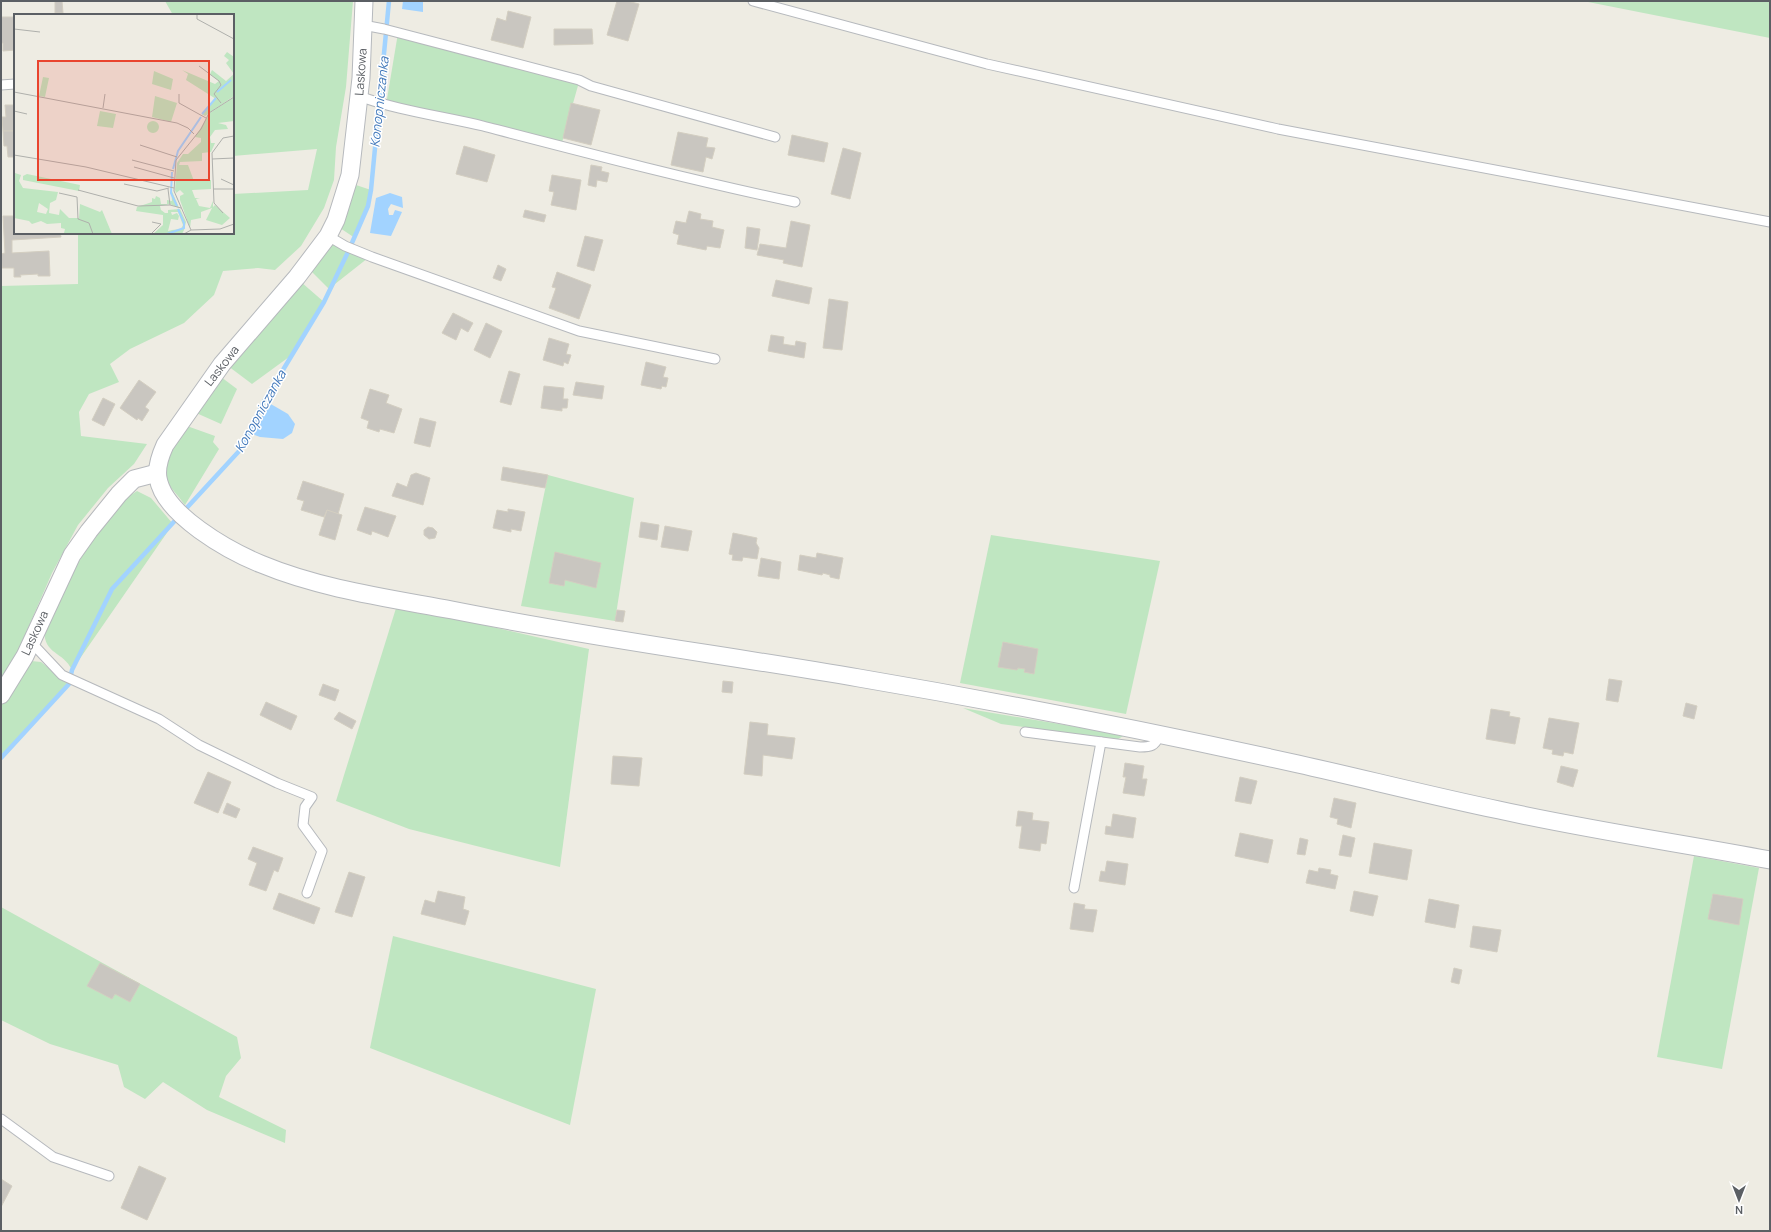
<svg xmlns="http://www.w3.org/2000/svg" width="1771" height="1232" viewBox="0 0 1771 1232" font-family="Manrope,sans-serif">
  <style>
    .green { fill: #bfe6c1 }
    .water { fill: #a2d3ff }
    .lines { fill: none; stroke-linecap: round; stroke-linejoin: round }
    .stream { stroke: #a2d3ff; stroke-width: 4.5 }
    .building { fill: #c9c6c0; stroke: #d3cec1 }
    .lane-casing { stroke: #b6b9bd; stroke-width: 11 }
    .street-casing { stroke: #b6b9bd; stroke-width: 19 }
    .lane { stroke: #fff; stroke-width: 9 }
    .street { stroke: #fff; stroke-width: 17 }
    .labels { text-anchor: middle; stroke-width: 3; stroke-linejoin: round; paint-order: stroke }
    .street-label { font-size: 12px; fill: #5b5f64; stroke: #fff }
    .water-label { font-size: 13px; font-style: italic; fill: #4178ba; stroke: #fff }
    .inset-river { fill: none; stroke: #a2d3ff; stroke-width: 2 }
    .inset-road { fill: none; stroke: #afb0ac; stroke-width: 1 }
    .view { fill: #e9442e; fill-opacity: 0.15; stroke: #e9442e; stroke-width: 2 }
    .inset-edge { fill: none; stroke: #5b5f64; stroke-width: 2 }
  </style>
  <rect width="100%" height="100%" fill="#eeece3"/>
  <g class="green">
    <polygon points="165,1 353,1 346,87 336,147 334,180 324,208 301,246 275,270 258,268 223,271 214,295 184,323 130,349 110,364 119,382 89,394 79,412 81,436 147,444 134,464 108,488 78,525 52,573 12,665 1,682 1,286 78,284 78,233 233,233 233,194 308,190 317,149 233,156 233,15 173,15"/>
    <polygon points="1583,1 1770,1 1770,38"/>
    <polygon points="398,33 579,82 561,146 386,105"/>
    <polygon points="356,185 371,190 368,206 355,238 340,228"/>
    <polygon points="334,238 368,258 335,284 331,291 312,272"/>
    <polygon points="301,282 324,302 289,357 252,384 228,366"/>
    <polygon points="221,377 237,389 221,424 194,412"/>
    <path d="M187 426 215 436 213 442 219 449 185 505C181 499 168 485 166 480 161 460 177 441 187 426Z"/>
    <polygon points="548,475 634,498 615,621 521,606"/>
    <path d="M137 491 151 498 173 524 72 670C62 649 40 656 45 622L94 535 122 501Z"/>
    <polygon points="991,535 1160,561 1126,714 960,683"/>
    <polygon points="397,605 589,649 560,867 409,829 336,801"/>
    <polygon points="31,661 41,662 69,684 1,758 1,704 12,693"/>
    <polygon points="963,708 1125,735 1118,739 1001,724"/>
    <polygon points="1694,856 1759,868 1722,1069 1657,1057"/>
    <polygon points="1,907 237,1037 241,1058 226,1076 219,1097 286,1130 285,1143 207,1110 163,1082 145,1099 124,1087 118,1065 50,1044 1,1020"/>
    <polygon points="393,936 596,989 570,1125 370,1048"/>
  </g>
  <g class="water">
    <polygon points="403,1 423,1 423,12 402,9"/>
    <polygon points="390,193 402,197 403,208 391,204 388,209 389,215 393,215 395,210 402,212 391,236 370,233 376,198"/>
    <polygon points="269,403 288,414 295,424 292,433 283,439 260,437 252,434"/>
  </g>
  <g class="lines">
    <polyline class="stream" points="1,758 69,684 72,670 112,589 241,449 263,403 324,302 348,252 368,206 371,190 389,1"/>
  </g>
  <g class="building">
    <polygon points="55,1 62,1 63,13 55,13"/>
    <polygon points="617,1 627,1 639,4 628,41 607,35"/>
    <polygon points="508,11 531,17 523,48 491,40 497,18 506,21"/>
    <polygon points="1,17 15,17 15,50 3,51 3,43 1,43"/>
    <polygon points="554,29 592,29 593,44 554,45"/>
    <polygon points="15,103 15,131 3,131 2,117 6,117 5,105 15,105"/>
    <polygon points="571,103 600,110 591,145 563,138"/>
    <polygon points="3,131 15,131 15,157 8,157 7,146 4,146"/>
    <polygon points="678,132 708,138 706,147 715,148 712,159 706,157 703,172 671,165"/>
    <polygon points="792,135 828,143 824,162 788,155"/>
    <polygon points="464,146 495,155 487,182 456,174"/>
    <polygon points="843,148 861,153 850,199 831,194"/>
    <polygon points="591,165 602,167 601,171 609,173 607,182 597,180 596,187 588,185"/>
    <polygon points="552,175 581,180 576,210 551,205 554,192 549,191"/>
    <polygon points="525,210 546,215 544,222 523,217"/>
    <polygon points="689,211 701,214 700,219 713,221 712,227 724,230 720,248 707,246 706,250 677,244 679,235 673,233 676,221 686,223"/>
    <polygon points="3,216 15,216 15,233 60,233 61,237 12,240 12,253 49,251 50,276 38,276 38,274 20,275 21,277 14,277 14,268 2,268 1,254 5,253"/>
    <polygon points="791,221 810,225 802,267 783,263 784,260 757,255 760,244 786,248"/>
    <polygon points="747,227 760,229 757,250 745,248"/>
    <polygon points="585,236 603,240 594,271 577,266"/>
    <polygon points="498,265 506,269 501,281 493,278"/>
    <polygon points="557,272 591,285 579,319 549,308 556,288 552,287"/>
    <polygon points="776,280 812,288 809,304 772,296"/>
    <polygon points="829,299 848,302 842,350 823,348"/>
    <polygon points="453,313 473,323 468,332 461,328 456,340 442,333"/>
    <polygon points="486,323 502,331 490,358 474,350"/>
    <polygon points="771,335 784,337 783,344 795,346 796,341 806,343 804,358 768,351"/>
    <polygon points="549,338 569,344 566,354 571,355 568,364 564,362 563,366 543,360"/>
    <polygon points="646,362 666,367 663,377 668,378 666,387 662,386 661,389 641,385"/>
    <polygon points="509,371 520,374 511,405 500,402"/>
    <polygon points="139,380 156,392 145,407 149,410 142,421 138,418 137,420 120,408"/>
    <polygon points="576,382 604,386 602,399 573,395"/>
    <polygon points="544,386 564,388 563,399 568,399 567,408 562,408 562,411 541,408"/>
    <polygon points="370,389 389,395 386,403 402,409 394,433 380,429 379,432 367,428 369,421 361,418"/>
    <polygon points="103,398 115,404 104,426 92,420"/>
    <polygon points="420,418 436,422 430,447 414,443"/>
    <polygon points="503,467 548,475 545,488 501,480"/>
    <polygon points="416,473 430,478 423,505 392,496 397,483 407,487 411,475"/>
    <polygon points="303,481 344,494 338,514 327,510 324,517 301,510 304,501 297,499"/>
    <polygon points="365,507 396,516 388,537 372,531 371,535 357,530"/>
    <polygon points="508,509 525,512 521,531 511,529 511,532 493,528 497,510 508,512"/>
    <polygon points="327,510 342,515 335,540 319,535"/>
    <polygon points="641,522 659,525 657,540 639,537"/>
    <polygon points="665,526 692,531 688,551 661,547"/>
    <polygon points="428,527 433,528 437,532 435,538 429,539 424,535 424,530"/>
    <polygon points="733,533 757,538 756,543 759,548 757,559 743,557 742,561 732,560 733,555 729,554"/>
    <polygon points="555,552 601,563 596,588 565,580 564,586 549,583"/>
    <polygon points="817,553 843,558 839,579 830,577 830,575 823,573 822,575 798,570 800,555 816,558"/>
    <polygon points="761,558 781,562 779,579 758,576"/>
    <polygon points="617,610 625,611 623,622 615,621"/>
    <polygon points="1003,642 1038,649 1034,674 1024,672 1025,669 1018,668 1017,670 998,667"/>
    <polygon points="1609,679 1622,681 1618,702 1606,700"/>
    <polygon points="723,681 733,682 732,693 722,692"/>
    <polygon points="323,684 339,690 335,701 319,695"/>
    <polygon points="266,702 297,716 291,730 260,715"/>
    <polygon points="1686,703 1697,706 1694,719 1683,716"/>
    <polygon points="1491,709 1510,712 1509,716 1520,718 1515,744 1486,739"/>
    <polygon points="339,712 356,721 352,729 334,719"/>
    <polygon points="1549,718 1579,723 1573,754 1564,752 1563,756 1552,754 1553,750 1543,748"/>
    <polygon points="750,722 768,724 767,735 795,738 792,759 763,755 762,776 744,774"/>
    <polygon points="613,756 642,758 639,786 611,784"/>
    <polygon points="1125,763 1144,766 1142,779 1147,779 1144,796 1123,793 1126,777 1123,777"/>
    <polygon points="1561,766 1578,770 1573,787 1557,782"/>
    <polygon points="208,772 231,782 218,813 194,803"/>
    <polygon points="1240,777 1257,781 1251,804 1235,801"/>
    <polygon points="1334,798 1356,803 1351,828 1337,824 1338,819 1330,817"/>
    <polygon points="227,803 240,809 236,818 223,813"/>
    <polygon points="1018,811 1033,813 1032,820 1049,822 1046,844 1041,843 1040,851 1019,848 1022,826 1016,826"/>
    <polygon points="1113,814 1136,818 1133,838 1105,834 1106,826 1111,827"/>
    <polygon points="1240,833 1273,840 1268,863 1235,856"/>
    <polygon points="1343,835 1355,838 1351,857 1339,855"/>
    <polygon points="1300,838 1308,840 1305,855 1297,854"/>
    <polygon points="1374,843 1412,850 1407,880 1369,873"/>
    <polygon points="253,847 283,858 278,872 274,870 266,891 249,885 257,863 248,859"/>
    <polygon points="1107,861 1128,864 1125,885 1099,881 1101,871 1105,872"/>
    <polygon points="1319,868 1331,870 1330,874 1338,876 1335,889 1306,883 1309,870 1318,872"/>
    <polygon points="349,872 365,877 352,917 335,912"/>
    <polygon points="438,891 465,897 463,909 469,911 465,925 421,914 425,900 435,903"/>
    <polygon points="1354,891 1378,896 1373,916 1350,911"/>
    <polygon points="279,893 320,908 314,924 273,909"/>
    <polygon points="1713,894 1743,899 1739,925 1708,919"/>
    <polygon points="1429,899 1459,905 1455,928 1425,922"/>
    <polygon points="1074,903 1085,905 1084,909 1097,910 1093,932 1070,929"/>
    <polygon points="1473,926 1501,930 1497,952 1470,947"/>
    <polygon points="100,963 140,984 130,1002 115,994 112,999 87,986"/>
    <polygon points="1454,968 1462,970 1459,984 1451,982"/>
    <polygon points="139,1166 166,1178 147,1220 121,1208"/>
    <polygon points="1,1179 12,1186 1,1207"/>
  </g>
  <g class="lines">
    <defs>
      <g id="lane">
        <polyline points="753,1 987,64 1278,129 1770,222"/>
        <polyline points="363,25 384,29 579,80 591,86 775,137"/>
        <polyline points="1,85 15,84"/>
        <path d="M359 96C399 111 442 116 483 126 587 153 690 180 795 202"/>
        <polyline points="328,236 345,246 372,257 579,331 715,359"/>
        <polyline points="30,641 62,675 159,719 199,745 277,783 312,797 305,807 303,825 322,851 307,893"/>
        <path d="M1025 732 1140 747C1151 747 1155 746 1159 736"/>
        <polyline points="1074,888 1101,742"/>
        <polyline points="1,1119 53,1157 109,1176"/>
      </g>
      <g id="street">
        <path d="M364 1 361 78 350 175 336 220 328 236 297 277 222 364 165 445C160 456 156 467 158 478 164 515 229 551 261 564 321 589 388 598 452 610 587 637 724 655 859 678 1006 703 1153 732 1298 764 1365 779 1432 796 1499 810 1589 830 1680 843 1770 860"/>
        <polyline points="1,695 25,656 72,555 89,531 119,494 134,479 157,473"/>
      </g>
    </defs>
    <use href="#lane" class="lane-casing"/>
    <use href="#street" class="street-casing"/>
    <use href="#lane" class="lane"/>
    <use href="#street" class="street"/>
  </g>
  <g class="labels">
    <g class="street-label">
      <text transform="translate(361 72) rotate(-86)" y="4">Laskowa</text>
      <text transform="translate(222 366) rotate(-52)" y="4">Laskowa</text>
      <text transform="translate(35 633) rotate(-65)" y="4">Laskowa</text>
    </g>
    <g class="water-label">
      <text transform="translate(379 102) rotate(-84)" y="5">Konopniczanka</text>
      <text transform="translate(260 411) rotate(-61)" y="5">Konopniczanka</text>
    </g>
  </g>
  <g transform="translate(14 14)">
    <rect width="220" height="220" fill="#eeece3"/>
    <path d="M213 38 220 43V82L191 102 188 100 202 85 172 66 174 60 168 56 201 70 205 67 196 60 198 56 212 67 220 60 212 49 215 46 210 42ZM140 57 159 65 157 76 138 70ZM29 63 35 64 31 83 25 82ZM141 82 163 89 157 108 138 103ZM220 83V107L204 109 212 111 214 115 201 116 196 123 197 129H201L197 138 188 139V147L166 148 165 151H174L180 167 197 166V175L178 176 181 184H186L182 185 185 192 196 194 199 187V193L201 191 216 204 208 211 192 206 198 194 187 198V204L177 206 176 214 166 186V182L170 180 166 176 162 179 161 176 163 149 169 140H174L187 128V124L181 123 196 99ZM86 97 102 100 99 114 83 112ZM133 113a6 6 0 1 1 12 0a6 6 0 1 1-12 0ZM1 159 7 161 5 167 9 174 44 178 42 186 36 189 35 199 45 201 46 195 55 204H65L66 190 86 198 88 196 98 220H52L50 219 51 215 47 214V209L33 210 27 207 18 210 15 207 0 204ZM25 189 34 195 32 200 23 198ZM13 160 66 171 65 177 9 166V162ZM157 175 165 194 156 190 146 192 147 196 151 199H154V196L166 195 172 208 170 216 168 220H139L149 211V201L122 197 123 193 138 188V184L141 185 142 182 146 184 147 190H153V186L158 187ZM157 198H164L169 211 167 215 158 216 155 213 158 216 154 217 157 205 164 206 165 202 163 199 158 201Z" fill="#bfe6c1" fill-rule="evenodd"/>
    <path class="inset-river" d="M203 78 217 66M188 100 202 84M159 155 164 137 187 103M158 158 157 179 163 192M153 220 170 214V209L164 195"/>
    <path class="inset-road" d="M183 0V5L220 25M0 15 26 18M185 52 205 67 207 71 200 80 207 89M0 78 163 109 174 114 180 120M165 80V89L192 104M89 94 91 80M0 97 13 100M126 131 163 143M0 141 72 153 160 174M198 145 220 144M118 146 160 157M120 153 160 164M207 165 220 171M110 170 143 177 155 174M154 175 156 191 167 194M199 175H220M64 176 124 192 156 191M45 179 63 183 64 205 75 209 79 220M209 199 200 189 198 139 209 124 220 122M177 216 160 177 162 146 187 115 195 99 220 83M137 220 147 210 138 208M170 220 177 216 206 215 220 210"/>
    <path class="view" d="M24 47H195V166H24Z"/>
    <rect width="220" height="220" class="inset-edge"/>
  </g>
  <rect width="1771" height="1232" fill="none" stroke="#5b5f64" stroke-width="4"/>
  <g transform="translate(1739 1200) rotate(180)" stroke="#ffffff" stroke-width="3" paint-order="stroke">
  <path d="M0-3L7 15L0 10L-7 15Z" fill="#5b5f64"/>
  <text y="-6" font-size="11" font-weight="bold" text-anchor="middle" fill="#5b5f64">N</text>
  </g>
</svg>
